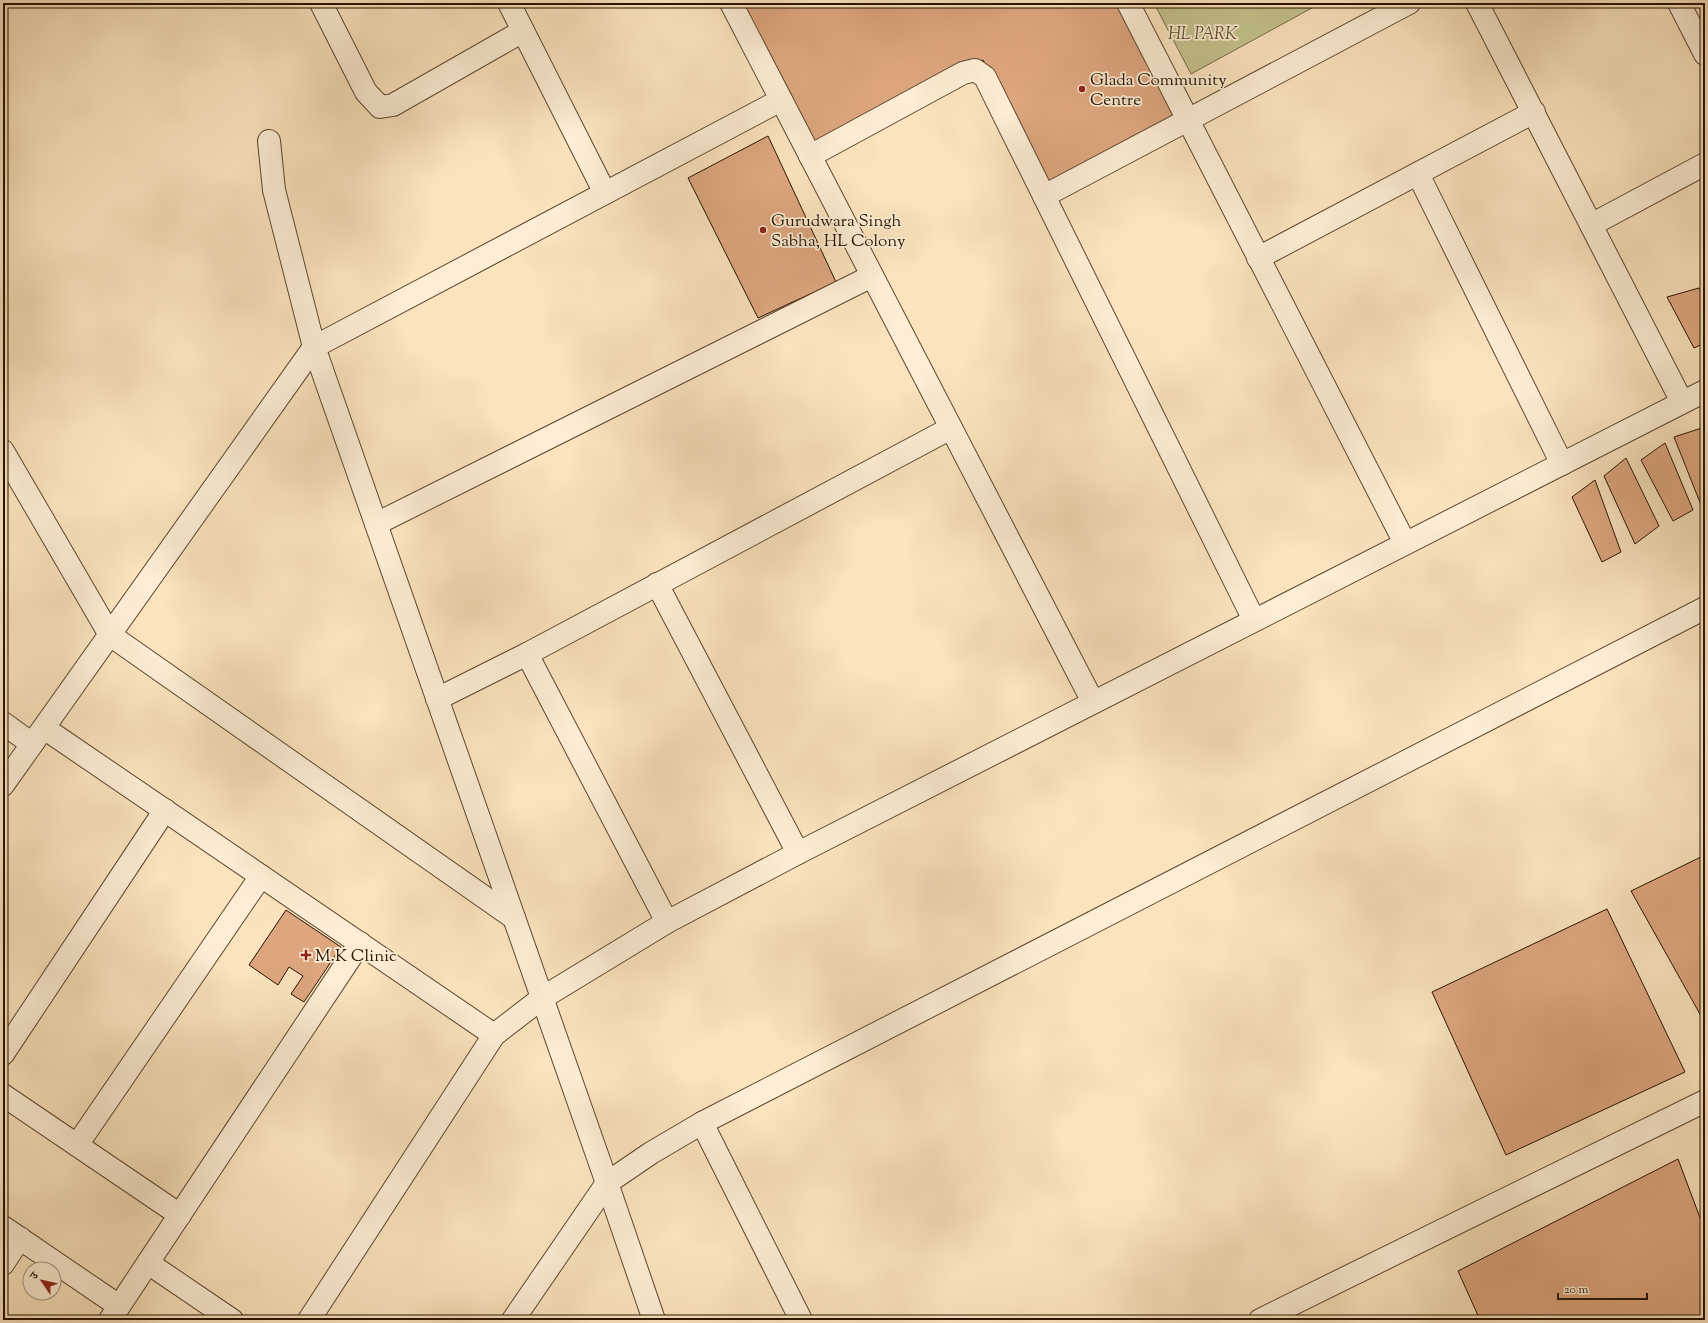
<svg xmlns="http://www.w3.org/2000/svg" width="1708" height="1323" viewBox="0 0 1708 1323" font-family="'Sorts Mill Goudy','Noto Serif Devanagari',serif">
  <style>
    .green { fill: #c3c28d; stroke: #756a46 }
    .building { fill: #dda67f; stroke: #271300 }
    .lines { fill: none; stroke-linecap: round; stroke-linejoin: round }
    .minor-casing { stroke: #5c472f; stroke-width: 24 }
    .minor { stroke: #fcedd4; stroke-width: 22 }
    .poi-dot { fill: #8f2418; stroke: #fcedd4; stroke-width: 1.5 }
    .labels { text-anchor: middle; stroke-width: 3.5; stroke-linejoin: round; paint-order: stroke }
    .park-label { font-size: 17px; font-style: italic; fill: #5e5031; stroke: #fcedd4 }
    .poi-label { font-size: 17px; fill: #271300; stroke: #fcedd4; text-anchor: start }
  </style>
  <rect width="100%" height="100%" fill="#fae3bd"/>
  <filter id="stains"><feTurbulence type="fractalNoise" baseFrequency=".005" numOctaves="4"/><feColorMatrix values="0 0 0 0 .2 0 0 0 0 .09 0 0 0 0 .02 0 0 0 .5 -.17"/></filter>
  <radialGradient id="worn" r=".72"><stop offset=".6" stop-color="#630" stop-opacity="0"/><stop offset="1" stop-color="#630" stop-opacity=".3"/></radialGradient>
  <polygon class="green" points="1154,3 1321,3 1191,74"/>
  <g class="building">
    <polygon points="735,3 1122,3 1182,118 1046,189 983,60 811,148"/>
    <polygon points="768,136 836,282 758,318 688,178"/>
    <polygon points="1699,288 1705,300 1705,343 1694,348 1667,297"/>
    <polygon points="1705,427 1705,508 1703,510 1674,437"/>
    <polygon points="1665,443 1693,510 1673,521 1641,460"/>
    <polygon points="1626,458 1659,526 1635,544 1604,476"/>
    <polygon points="1595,480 1621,552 1602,562 1572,497"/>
    <polygon points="1705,855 1705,1023 1631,891"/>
    <polygon points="1607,909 1685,1072 1506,1155 1432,992"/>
    <polygon points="286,910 341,947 304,1002 291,994 303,976 289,967 278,985 249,965"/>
    <polygon points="1678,1159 1705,1231 1705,1320 1480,1320 1458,1271"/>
  </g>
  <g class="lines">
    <defs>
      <g id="minor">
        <polyline points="321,3 366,92 380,107 393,105 523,31"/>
        <polyline points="509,3 605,193"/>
        <polyline points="731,3 1093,702"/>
        <polyline points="1128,3 1405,543"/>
        <polyline points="1477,3 1682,402"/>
        <polyline points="1679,3 1705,54"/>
        <polyline points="269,141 274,190 314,347 607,1183 654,1320"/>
        <polyline points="810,156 963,73 975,70 985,77 1254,620"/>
        <polyline points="1418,174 1562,464"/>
        <polyline points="1044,196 1409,3"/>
        <polyline points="1591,225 1705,164"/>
        <polyline points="1258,258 1534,112"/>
        <polyline points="3,451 110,635 514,918"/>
        <polyline points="376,524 872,276"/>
        <polyline points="657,584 798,853"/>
        <polyline points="527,654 667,922"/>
        <polyline points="437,699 527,654 951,428"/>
        <polyline points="3,723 32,744"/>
        <polyline points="44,728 494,1035"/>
        <polyline points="3,785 314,347 781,100"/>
        <polyline points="3,1054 165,810"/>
        <polyline points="3,1095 180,1215"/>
        <polyline points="702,1123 801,1320"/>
        <polyline points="77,1145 261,876"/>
        <polyline points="3,1227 119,1306"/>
        <polyline points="148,1263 232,1320"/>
        <polyline points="3,1264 20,1238"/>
        <polyline points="110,1320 360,943"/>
        <polyline points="309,1320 494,1035 542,998 667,922 798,853 1705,391"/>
        <polyline points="513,1320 607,1183 651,1153 702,1123 1705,608"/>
        <polyline points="1260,1320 1705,1101"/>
      </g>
    </defs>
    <use href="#minor" class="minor-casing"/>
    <use href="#minor" class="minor"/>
  </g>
  <g class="poi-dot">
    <circle cx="1082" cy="89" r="4"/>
    <circle cx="763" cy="230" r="4"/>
    <path d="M304 949h4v4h4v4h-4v4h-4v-4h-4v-4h4z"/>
  </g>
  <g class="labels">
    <g class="park-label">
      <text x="1203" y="39">HL PARK</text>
    </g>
    <g class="poi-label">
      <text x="1090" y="85">Glada Community<tspan x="1090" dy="20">Centre</tspan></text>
      <text x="771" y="226">Gurudwara Singh<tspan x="771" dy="20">Sabha, HL Colony</tspan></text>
      <text x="315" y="961">M.K Clinic</text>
    </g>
  </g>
  <rect width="1708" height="1323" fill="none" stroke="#fae3bd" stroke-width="16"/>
  <rect x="4" y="4" width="1700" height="1315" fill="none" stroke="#271300" stroke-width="2"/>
  <rect x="8" y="8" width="1692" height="1307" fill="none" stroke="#271300"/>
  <g transform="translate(42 1281) rotate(304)"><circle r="19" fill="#fcedd4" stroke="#a7967f"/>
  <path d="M0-3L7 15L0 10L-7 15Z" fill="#8f2418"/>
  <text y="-6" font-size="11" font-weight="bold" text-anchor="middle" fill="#271300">उ</text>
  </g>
  <path d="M1558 1293v6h89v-6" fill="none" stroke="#271300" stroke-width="2"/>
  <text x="1564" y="1293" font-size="12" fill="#271300" stroke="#fcedd4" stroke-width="3" paint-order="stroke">20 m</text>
  <rect width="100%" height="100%" filter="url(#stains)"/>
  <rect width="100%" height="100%" fill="url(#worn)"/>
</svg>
